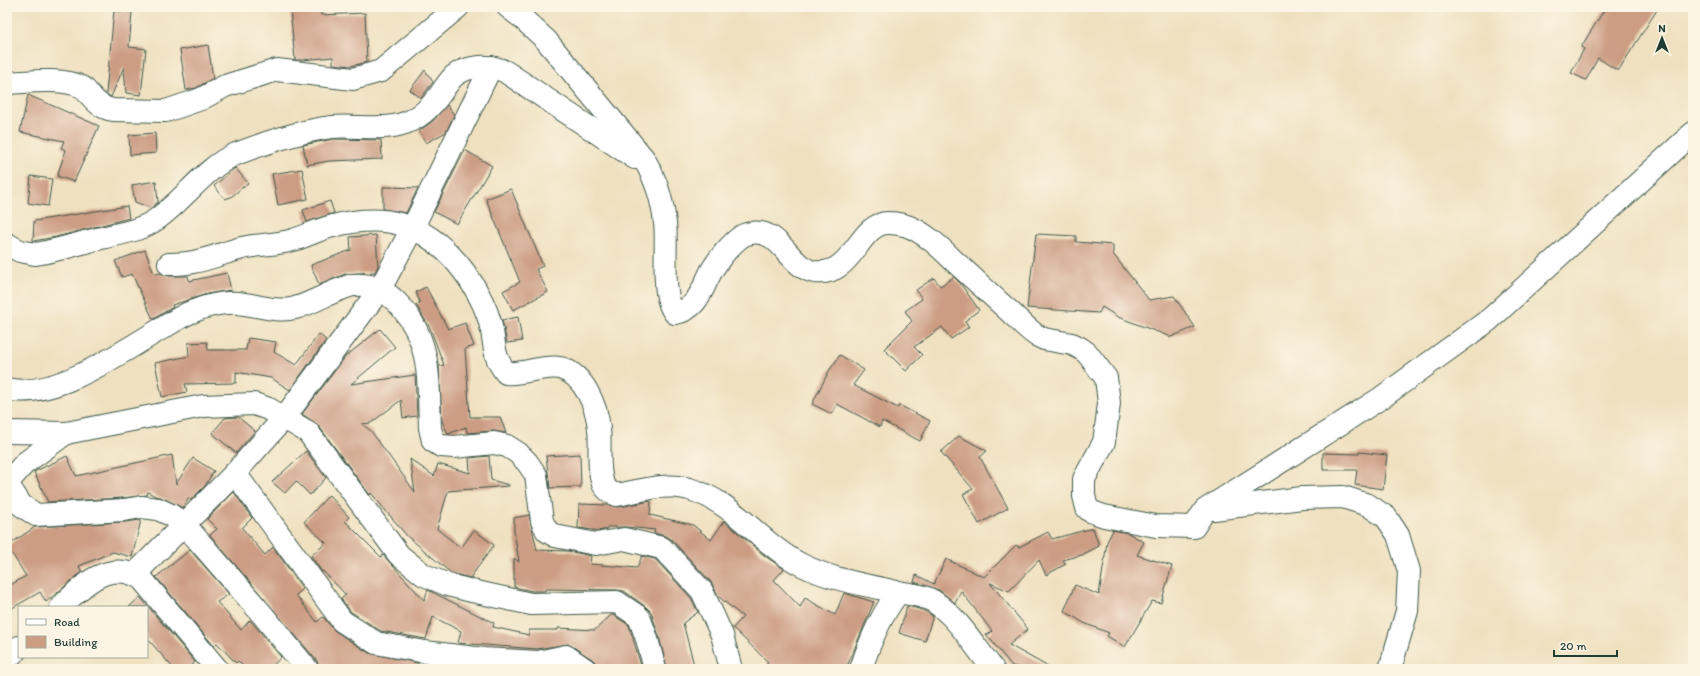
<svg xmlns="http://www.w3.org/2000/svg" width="1700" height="676" viewBox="0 0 1700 676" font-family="Itim,sans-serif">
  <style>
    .building { fill: #cc9c83 }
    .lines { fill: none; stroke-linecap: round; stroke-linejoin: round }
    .minor-casing { stroke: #3e5649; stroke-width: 24 }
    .minor { stroke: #fff; stroke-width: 22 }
  </style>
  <rect width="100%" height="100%" fill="#fcf5e5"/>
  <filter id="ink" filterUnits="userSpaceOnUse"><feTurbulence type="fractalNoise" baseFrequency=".025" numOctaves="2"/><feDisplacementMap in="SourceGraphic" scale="8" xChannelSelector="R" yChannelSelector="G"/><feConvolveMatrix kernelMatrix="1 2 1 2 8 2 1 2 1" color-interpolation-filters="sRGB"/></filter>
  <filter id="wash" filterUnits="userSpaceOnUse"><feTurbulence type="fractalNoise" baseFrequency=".012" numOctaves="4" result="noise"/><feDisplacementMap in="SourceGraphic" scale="16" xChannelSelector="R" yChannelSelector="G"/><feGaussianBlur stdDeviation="0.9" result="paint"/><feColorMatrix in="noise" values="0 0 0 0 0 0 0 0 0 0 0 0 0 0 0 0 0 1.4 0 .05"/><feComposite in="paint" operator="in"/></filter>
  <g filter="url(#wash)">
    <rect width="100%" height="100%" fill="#efe1c0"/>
    <g id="blocks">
      <g class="building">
        <polygon points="311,7 320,7 321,15 365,13 367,62 351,66 333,64 333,57 303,60 295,60 290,9"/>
        <polygon points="1606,7 1659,7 1618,71 1598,58 1586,80 1571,73 1584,49 1581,47"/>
        <polygon points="114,11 132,12 129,47 146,49 141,95 126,93 124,67 111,97 106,93"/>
        <polygon points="208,45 213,78 196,88 186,90 180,50"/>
        <polygon points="425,70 433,82 421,98 410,90"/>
        <polygon points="28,95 99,126 74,182 57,176 66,150 61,148 64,141 20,132"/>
        <polygon points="447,105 454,115 446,132 426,143 419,131 433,121"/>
        <polygon points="155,133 156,153 130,155 129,135"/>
        <polygon points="333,139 381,140 382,159 329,161 307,165 303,145"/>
        <polygon points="465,150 492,166 457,224 434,212"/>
        <polygon points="235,168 248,183 231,197 225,199 214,186"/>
        <polygon points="302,169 308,199 278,205 272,174"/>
        <polygon points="31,176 52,179 48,206 28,203"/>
        <polygon points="156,181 158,202 151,208 135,202 132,185"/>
        <polygon points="383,187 390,187 418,188 406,213 383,209"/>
        <polygon points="511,189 543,266 536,269 548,292 513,310 503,291 520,282 486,199"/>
        <polygon points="330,201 334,213 307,222 303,210"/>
        <polygon points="127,206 129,218 56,237 33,241 34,221"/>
        <polygon points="1036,234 1076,236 1076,242 1113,245 1113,254 1149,300 1174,296 1195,327 1171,337 1118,317 1102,307 1099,313 1027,308"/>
        <polygon points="376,235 378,266 375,272 345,274 319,285 311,265 351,250 350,237"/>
        <polygon points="145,250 154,274 161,273 169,276 188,276 189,281 227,273 231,290 207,294 172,305 173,307 153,319 132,274 122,277 115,261"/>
        <polygon points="954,277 960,283 979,310 965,321 969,327 951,339 942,327 914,347 922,355 906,371 884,349 912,321 905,311 922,299 916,290 934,278 940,286"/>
        <polygon points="426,287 448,329 465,323 474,346 465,349 470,417 500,417 506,433 493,431 467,433 466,427 448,434 442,421 439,366 444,365 430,328 416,305 420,303 416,292"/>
        <polygon points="518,317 522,341 507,343 502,320"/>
        <polygon points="380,329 395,347 351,384 415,375 417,416 403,418 401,400 371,423 362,424 371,431 415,492 410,459 434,476 438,464 470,473 469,458 489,456 491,480 509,485 509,486 448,491 437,529 461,548 474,530 494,545 470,578 451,573 407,536 371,493 370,495 318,425 302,414 346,356"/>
        <polygon points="319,334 326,340 290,390 271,378 236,372 236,383 185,384 187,392 162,397 155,363 189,356 188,343 207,342 208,350 246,350 248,338 276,342 274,352 296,365"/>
        <polygon points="840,355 864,370 853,385 898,408 899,405 930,421 920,441 882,421 880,427 837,404 832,414 812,404 829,371"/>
        <polygon points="238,417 255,431 236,453 212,433 225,418"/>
        <polygon points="959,436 987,451 980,457 1008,508 979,524 963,494 973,489 941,452"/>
        <polygon points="306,451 326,478 310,495 296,481 285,493 272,482"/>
        <polygon points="1359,452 1387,455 1383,489 1355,485 1357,470 1323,470 1323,453 1359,454"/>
        <polygon points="580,454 581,487 550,488 546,456"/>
        <polygon points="172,455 176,484 193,458 214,471 205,486 191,500 189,498 183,508 163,498 155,496 148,492 147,495 123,498 48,502 34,472 67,456 76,476"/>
        <polygon points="234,492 252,518 242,528 265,555 273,547 303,589 296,595 317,622 323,617 335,631 369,653 418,663 416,669 319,669 317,661 210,535 217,529 207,519"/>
        <polygon points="329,495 349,517 345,521 381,557 383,555 424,600 428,590 494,623 493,627 529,635 529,630 558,630 558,628 595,630 611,615 613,615 629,625 642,669 597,669 596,663 592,659 568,644 537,649 458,643 461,631 433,617 426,639 381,631 351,612 341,599 346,595 323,571 322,572 311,556 326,543 304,522"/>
        <polygon points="651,501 650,515 693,525 711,540 724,521 765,556 784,569 774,580 800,607 805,598 835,615 844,593 874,602 846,669 764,669 768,662 733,628 743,617 719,597 711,582 671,539 665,536 654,533 655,530 627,527 607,527 607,529 599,531 578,528 579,504 607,505 619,507"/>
        <polygon points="529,515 537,550 568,551 591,556 590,564 637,568 642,556 655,559 691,598 698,612 683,623 695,669 667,669 659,636 651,612 646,607 624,591 617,590 545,589 545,591 532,591 514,587 514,558 519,562 514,531 514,518"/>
        <polygon points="141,520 132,557 113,552 79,566 82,572 46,602 40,592 7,611 7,587 26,576 7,546 35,527 125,522"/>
        <polygon points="1093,528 1099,546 1082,555 1063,560 1066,564 1046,575 1039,560 1009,591 990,583 1028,629 1009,645 1052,669 1024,669 1012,666 986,634 989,634 992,631 961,591 955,603 939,590 914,582 916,575 934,584 946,559 984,577 1016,545 1019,547 1048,532 1052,539"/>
        <polygon points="1113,530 1128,533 1144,542 1137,555 1172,566 1161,603 1152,601 1125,647 1107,636 1109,633 1084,623 1064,611 1075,585 1099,595 1107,542"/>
        <polygon points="190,550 229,594 217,602 241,630 250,620 281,657 270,669 246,669 238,661 236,663 217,643 214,646 156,577"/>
        <polygon points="140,597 195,662 187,669 174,669 147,638 147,607 129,607"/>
        <polygon points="907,606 923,610 933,616 925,641 899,633"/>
      </g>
    </g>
  </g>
  <g filter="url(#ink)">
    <use href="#blocks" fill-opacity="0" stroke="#3e5649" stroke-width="1"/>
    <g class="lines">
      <defs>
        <g id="minor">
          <path d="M508 7 521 17 546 40 644 159C656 180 662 198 665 223 668 245 660 297 675 313 698 310 703 286 712 270 719 258 731 244 742 236 745 234 748 234 751 233 780 227 789 268 815 272 854 277 858 222 889 223 894 223 900 224 904 225 922 230 940 247 953 260 972 277 990 294 1009 311 1018 319 1026 328 1036 335L1044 339 1072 344 1080 348 1087 353 1106 378 1109 403 1107 420 1104 442 1084 479V496L1087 508 1090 511 1104 516 1156 526 1194 527 1205 510 1381 398 1489 320 1693 133"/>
          <path d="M7 83C27 82 63 77 82 87 84 88 86 91 88 93 96 102 101 108 113 110L166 111 201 99 225 86 277 70 353 79 381 71 458 7"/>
          <path d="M7 244 20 251 35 254C56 251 77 244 97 239 117 234 141 231 157 219 184 200 207 166 236 154 267 142 300 131 332 127 355 125 384 131 405 123 420 118 432 106 441 93 445 87 449 81 454 76 468 65 491 64 506 72L635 158"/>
          <path d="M169 264C177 264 185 264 193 262 210 259 226 252 242 248 259 244 276 245 293 240 307 236 319 229 333 226 384 213 423 222 458 264 473 282 488 308 492 331 495 348 494 358 506 373 524 375 542 365 560 368 584 374 597 407 599 429 601 446 597 467 603 484 606 490 611 493 617 495 640 491 666 482 689 489 734 501 761 545 802 565 830 579 861 584 892 591 906 594 921 594 933 601 958 617 975 647 993 669"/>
          <path d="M7 389C54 400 120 353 159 330 170 324 182 315 194 311 207 306 224 302 238 303 257 305 277 313 295 308 312 304 338 287 354 285 392 282 418 323 425 356 430 379 429 405 430 428L433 441 441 446 454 447 494 443 507 446 518 453 527 462 536 475 542 521 547 531 555 536 596 544 624 539 662 548 702 591 722 635 731 669"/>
          <polyline points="7,432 66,433 203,406 254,404 269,409 308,432 399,555 424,575 448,585 472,591 531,604 617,602 639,617 647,639 655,669"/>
          <polyline points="235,473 342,621 376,643 425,652 484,659 538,662 566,656 585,669"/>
          <polyline points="7,483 21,505 36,515 124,510 142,507 158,509 171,515 184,524 262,614 307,669"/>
          <polyline points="7,483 25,463 66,433"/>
          <polyline points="1214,509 1302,498 1343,497 1368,505 1386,517 1398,535 1409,571 1407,611 1390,669"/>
          <polyline points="135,574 235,473 284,418 380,289 413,227 491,67"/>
          <path d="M61 607C83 585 108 559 141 578L217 669"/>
          <polyline points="7,659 19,647"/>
          <path d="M861 669C869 644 882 613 899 592"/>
        </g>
      </defs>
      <use href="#minor" class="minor-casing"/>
      <use href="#minor" class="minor"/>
    </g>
  </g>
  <rect width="1700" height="676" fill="none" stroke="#fcf5e5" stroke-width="24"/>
  <rect x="18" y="606" width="130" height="52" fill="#fcf5e5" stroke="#a4ab9e"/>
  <rect x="26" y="619" width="20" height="6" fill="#ffffff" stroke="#a4ab9e"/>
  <text x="54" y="626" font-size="12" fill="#1f3d34">Road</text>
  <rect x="26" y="636" width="20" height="12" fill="#cc9c83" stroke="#a4ab9e"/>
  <text x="54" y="646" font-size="12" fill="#1f3d34">Building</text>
  <g transform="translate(1662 38)" stroke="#fcf5e5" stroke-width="3" paint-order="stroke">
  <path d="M0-3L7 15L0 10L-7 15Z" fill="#1f3d34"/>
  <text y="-6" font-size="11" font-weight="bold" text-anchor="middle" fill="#1f3d34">N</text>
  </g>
  <path d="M1554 650v6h63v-6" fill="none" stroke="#1f3d34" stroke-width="2"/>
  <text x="1560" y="650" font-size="12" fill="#1f3d34" stroke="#fcf5e5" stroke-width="3" paint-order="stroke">20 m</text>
</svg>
